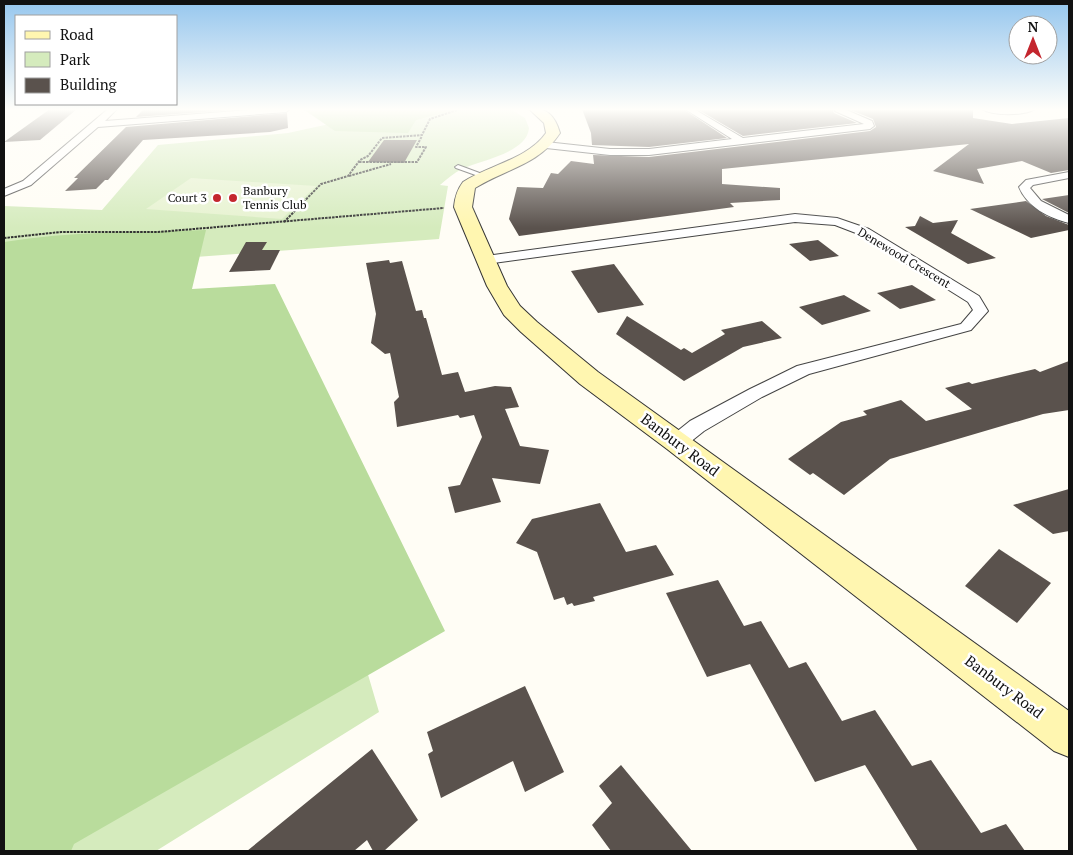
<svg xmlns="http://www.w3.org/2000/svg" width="1073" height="855" viewBox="0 0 1073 855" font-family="'PT Serif',serif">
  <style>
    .green { fill: #d5ebbd }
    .forest { fill: #b9dc9c }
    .pitch { fill: #e6f2cf }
    .building { fill: #5a524d }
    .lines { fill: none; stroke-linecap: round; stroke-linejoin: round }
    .lane-casing { stroke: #444; stroke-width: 2 }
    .street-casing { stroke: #444; stroke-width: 2 }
    .secondary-casing { stroke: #333; stroke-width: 2 }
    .path { stroke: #333; stroke-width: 2; stroke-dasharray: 2.5 1; stroke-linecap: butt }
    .lane { fill: #fff; fill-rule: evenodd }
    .street { fill: #fff; fill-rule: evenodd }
    .secondary { fill: #fff6b0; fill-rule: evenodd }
    .poi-dot { fill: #c4262e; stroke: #fff; stroke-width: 2 }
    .labels { text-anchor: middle; stroke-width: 5; stroke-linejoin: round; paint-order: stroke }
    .far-poi-label { font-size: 12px; fill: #111; stroke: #fff; text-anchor: start }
    .far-street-label { font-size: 12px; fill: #111; stroke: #fff }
    .street-label { font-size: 15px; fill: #111; stroke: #fff }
  </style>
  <rect width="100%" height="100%" fill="#fffdf5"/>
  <path class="green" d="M308 109H510L525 118 529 128C527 153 481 160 462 169 454 173 447 179 440 185L448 186 439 239 182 258 181 364 314 491 379 712 156 851H4V206L102 210 158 145 288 133 334 123 303 110Z"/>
  <g class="forest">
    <polygon points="303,109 457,109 416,120 408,133 335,131"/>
    <path d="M206 230 192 289 275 284 445 631 74 844 71 851H4V242C70 231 139 232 206 230Z"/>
  </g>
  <polygon class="pitch" points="191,178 316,186 282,219 146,209"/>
  <g class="building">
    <polygon points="50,109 77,109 40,140 4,142"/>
    <polygon points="144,109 245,109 136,117"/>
    <polygon points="582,109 683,109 727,138 649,147 592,145 591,133"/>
    <polygon points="697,109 832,109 834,113 857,123 743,136"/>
    <polygon points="848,109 973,109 973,118 1012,124 1069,118 1069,170 1051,173 1022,161 977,169 984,184 933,171 969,144 722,169 722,184 780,188 780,200 730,203 734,207 519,236 509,219 517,187 543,188 551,173 558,174 571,161 594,164 593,155 649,157 870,131 876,127 873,119"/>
    <polygon points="287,113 288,128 270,132 143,140 108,180 105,180 96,189 65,191 78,178 74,178 126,127"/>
    <polygon points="384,140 417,140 404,163 368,162"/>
    <polygon points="1069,195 1069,213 1042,199"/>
    <polygon points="1026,201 1046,216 1069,225 1069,230 1031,238 970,209"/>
    <polygon points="920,216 933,223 958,220 951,233 996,258 968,264 905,227 915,226"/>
    <polygon points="818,240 839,256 810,261 789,244"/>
    <polygon points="246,242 267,242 262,250 280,250 270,270 229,272"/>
    <polygon points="389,260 390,263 402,261 416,311 422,310 424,318 426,318 442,375 458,372 465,392 495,386 511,387 519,407 505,409 520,446 549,450 540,484 492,478 501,502 455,513 448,487 460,485 482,437 474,415 460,418 458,415 397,427 394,402 399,397 390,353 385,354 371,343 376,314 366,263"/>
    <polygon points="614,264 644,305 598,313 571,271"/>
    <polygon points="912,285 936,300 900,309 877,293"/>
    <polygon points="844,295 871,311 822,325 799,307"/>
    <polygon points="627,316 681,350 684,348 692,353 725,334 721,330 762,321 782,338 743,347 684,381 616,334"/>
    <polygon points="1069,361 1069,410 1043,414 890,459 844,495 813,473 810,475 788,459 841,422 867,415 863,411 901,400 926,421 972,409 945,388 969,382 972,384 1035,369 1040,372"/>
    <polygon points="1069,489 1069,531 1053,534 1013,505"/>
    <polygon points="600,503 626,552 656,545 674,575 593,597 595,601 574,606 572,603 567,605 564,597 554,600 537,552 516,543 532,519"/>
    <polygon points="999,549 1051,583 1017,623 965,586"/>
    <polygon points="718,580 744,626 761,621 789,668 806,662 842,721 875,710 912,766 931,760 981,833 1006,824 1025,851 918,851 865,765 815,782 750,664 707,677 666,593"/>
    <polygon points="525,686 564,772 525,792 513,761 441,798 428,754 433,751 427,732"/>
    <polygon points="372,749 418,820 384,851 373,851 367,840 354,851 247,851"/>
    <polygon points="621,765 692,851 611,851 592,825 612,803 599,786"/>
  </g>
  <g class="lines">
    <defs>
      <polygon id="lane" points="458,165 485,175 486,176 481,177 456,168 455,167"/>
      <g id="street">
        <polygon points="108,109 117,109 105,121 264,109 290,109 286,112 98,127 31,185 4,196 4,189 23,181"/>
        <polygon points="685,109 694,109 743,138 864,124 835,111 834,109 844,109 872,121 874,126 870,129 649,155 610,155 546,148 541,145 546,142 610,149 649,149 732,139"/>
        <path d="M982 109H1035C1025 116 992 116 982 109Z"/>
        <path d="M1069 172V178L1033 185 1030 188 1041 201 1069 215V223C1049 218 1027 207 1019 187L1026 180Z"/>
        <polygon points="795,214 837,218 869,229 979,296 988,311 971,330 809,374 762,397 704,431 684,447 677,449 670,447 667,442 670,437 690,421 750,389 797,366 961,324 973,310 968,302 861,235 835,225 795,222 486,264 479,260 486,256"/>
      </g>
      <path id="secondary" d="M529 109C547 107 555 116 560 133 539 165 505 169 475 188L472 207 507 286 520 306 537 322 598 372 1069 711V757L1054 751 667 449 580 384 521 332 504 315 487 286 454 207C455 197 457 190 463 182 489 165 528 159 546 133L544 123Z"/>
    </defs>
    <use href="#lane" class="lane-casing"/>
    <use href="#street" class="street-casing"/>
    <use href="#secondary" class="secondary-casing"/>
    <g class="path">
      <polyline points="359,162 417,162 426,147 416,147 422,136"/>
      <polyline points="349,176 391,164"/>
      <polyline points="284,222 321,184 348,176 360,160 368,156 382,138 422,135 430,119 460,109"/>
      <polyline points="4,238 61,232 158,232 444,208"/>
    </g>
    <use href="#lane" class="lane"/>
    <use href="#street" class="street"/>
    <use href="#secondary" class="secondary"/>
  </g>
  <linearGradient id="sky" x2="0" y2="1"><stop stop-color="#95c6ee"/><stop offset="0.48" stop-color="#fffefa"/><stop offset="1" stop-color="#fffefa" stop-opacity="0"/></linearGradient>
  <rect width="1073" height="228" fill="url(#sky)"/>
  <g class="poi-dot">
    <circle cx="217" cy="198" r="5"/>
    <circle cx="233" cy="198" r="5"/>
  </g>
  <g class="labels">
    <g class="far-poi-label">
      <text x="243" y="195">Banbury<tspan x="243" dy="14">Tennis Club</tspan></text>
      <text x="207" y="202" text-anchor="end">Court 3</text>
    </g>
    <g class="far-street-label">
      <text transform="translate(904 258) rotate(31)" y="4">Denewood Crescent</text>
    </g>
    <g class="street-label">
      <text transform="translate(680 445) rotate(37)" y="5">Banbury Road</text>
      <text transform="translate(1004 687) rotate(37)" y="5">Banbury Road</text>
    </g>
  </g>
  <rect width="1073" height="855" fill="none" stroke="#111111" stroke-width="10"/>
  <rect x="15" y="15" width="162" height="90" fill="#ffffff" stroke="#a0a0a0"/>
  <rect x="25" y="31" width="25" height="8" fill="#fff6b0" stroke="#a0a0a0"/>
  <text x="60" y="40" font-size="15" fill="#111111">Road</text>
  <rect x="25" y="52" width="25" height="15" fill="#d5ebbd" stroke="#a0a0a0"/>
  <text x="60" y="65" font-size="15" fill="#111111">Park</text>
  <rect x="25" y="78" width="25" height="15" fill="#5a524d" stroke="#a0a0a0"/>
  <text x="60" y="90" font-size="15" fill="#111111">Building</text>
  <g transform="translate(1033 40)"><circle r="24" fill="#ffffff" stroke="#a0a0a0"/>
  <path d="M0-4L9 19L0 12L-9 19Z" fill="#c4262e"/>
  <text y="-8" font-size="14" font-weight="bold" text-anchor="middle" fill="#111111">N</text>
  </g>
</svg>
